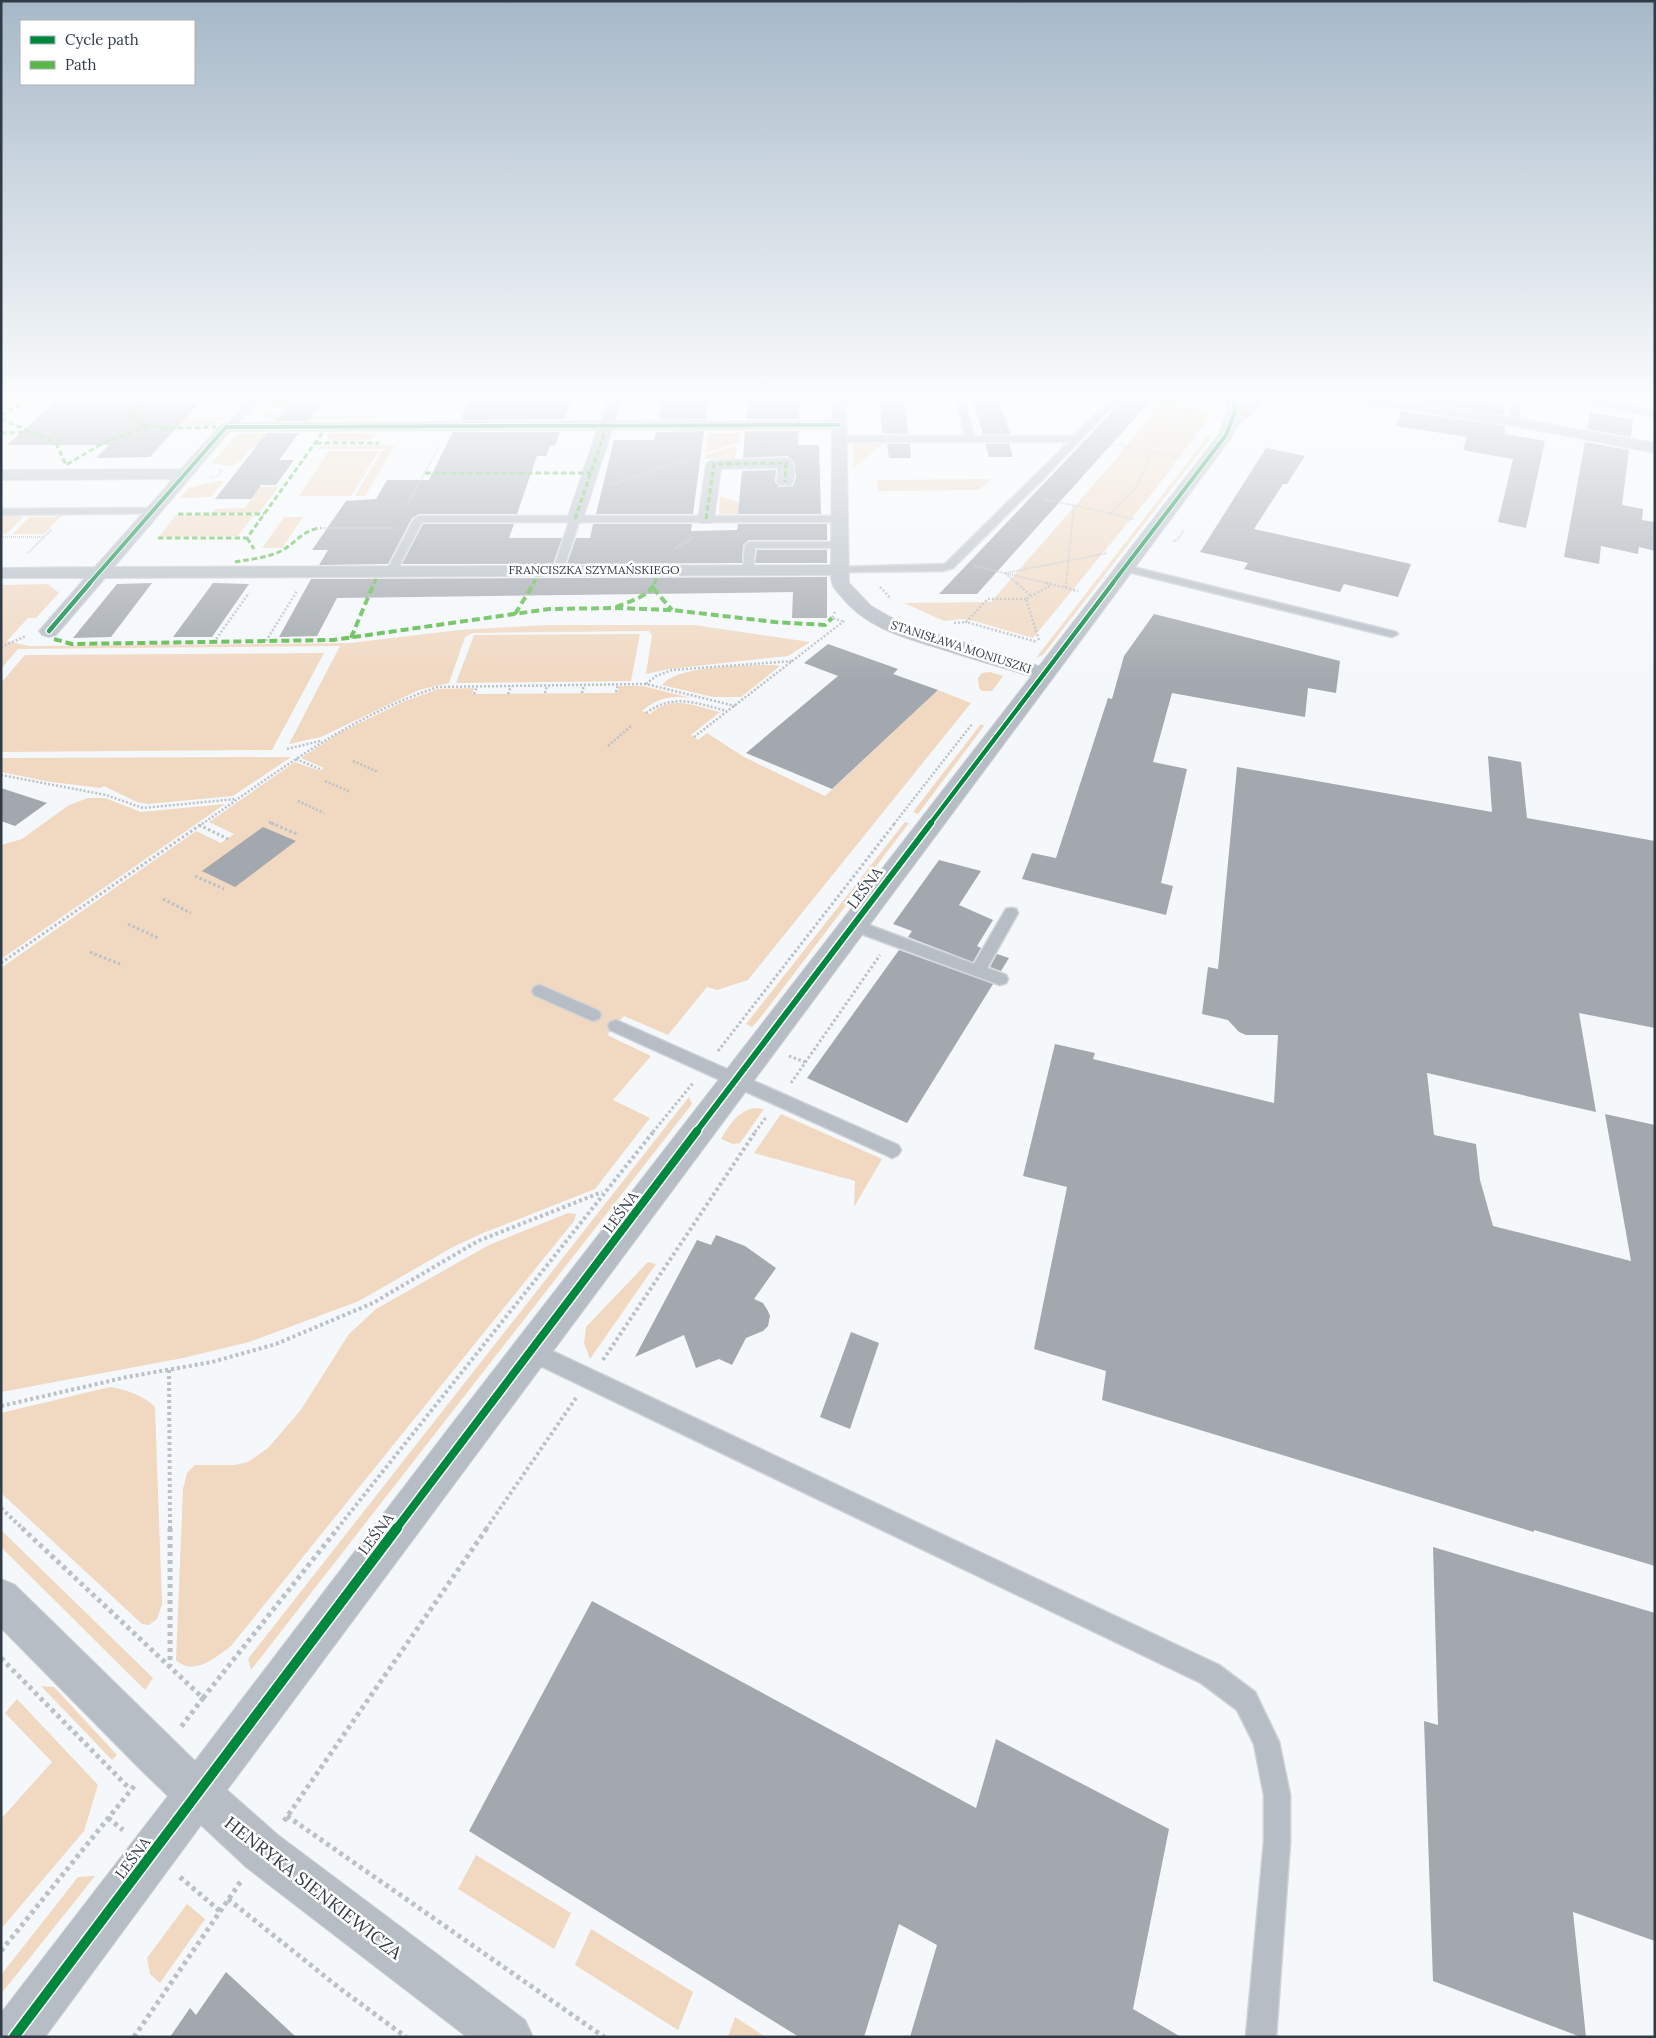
<svg xmlns="http://www.w3.org/2000/svg" width="1656" height="2038" viewBox="0 0 1656 2038" font-family="Lora,serif">
  <style>
    .green { fill: #f0d8c1 }
    .building { fill: #a3a8ae }
    .lines { fill: none; stroke-linecap: round; stroke-linejoin: round }
    .service-casing { stroke: #cfd2d6; stroke-width: 3 }
    .minor-casing { stroke: #cfd2d6; stroke-width: 2 }
    .tertiary-casing { stroke: #cfd2d6; stroke-width: 2 }
    .path-far4 { stroke: #bbc1c6; stroke-width: 2; stroke-dasharray: 1 1; stroke-linecap: butt }
    .path-far3 { stroke: #bbc1c6; stroke-width: 2.5; stroke-dasharray: 2 2; stroke-linecap: butt }
    .path-far2 { stroke: #bbc1c6; stroke-width: 3; stroke-dasharray: 2.5 2.5; stroke-linecap: butt }
    .path-far1 { stroke: #bbc1c6; stroke-width: 4; stroke-dasharray: 3 3; stroke-linecap: butt }
    .path { stroke: #bbc1c6; stroke-width: 5; stroke-dasharray: 4 4; stroke-linecap: butt }
    .service { fill: #b6bdc5; fill-rule: evenodd }
    .minor { fill: #b6bdc5; fill-rule: evenodd }
    .tertiary { fill: #b6bdc5; fill-rule: evenodd }
    .quiet-far1 { stroke: #58b947; stroke-width: 3; stroke-dasharray: 5.5 3; stroke-linecap: butt }
    .quiet { stroke: #58b947; stroke-width: 4; stroke-dasharray: 8 4; stroke-linecap: butt }
    .cycleway-far4-casing { stroke: #fff; stroke-width: 5.5 }
    .cycleway-far3-casing { stroke: #fff; stroke-width: 7 }
    .cycleway-far2-casing { stroke: #fff; stroke-width: 9 }
    .cycleway-far1-casing { stroke: #fff; stroke-width: 11 }
    .cycleway-casing { stroke: #fff; stroke-width: 13 }
    .cycleway-far4 { stroke: #00873e; stroke-width: 4 }
    .cycleway-far3 { stroke: #00873e; stroke-width: 4.5 }
    .cycleway-far2 { stroke: #00873e; stroke-width: 6 }
    .cycleway-far1 { stroke: #00873e; stroke-width: 8 }
    .cycleway { stroke: #00873e; stroke-width: 10 }
    .labels { text-anchor: middle; stroke-width: 5; stroke-linejoin: round; paint-order: stroke }
    .far-street-label { font-size: 12px; fill: #313b46; stroke: #fff }
    .street-label { font-size: 15px; fill: #313b46; stroke: #fff }
    .near-street-label { font-size: 18px; fill: #313b46; stroke: #fff }
  </style>
  <rect width="100%" height="100%" fill="#f5f8fb"/>
  <g class="green">
    <polygon points="272,399 389,399 384,406 381,406 383,402 288,403 285,407 265,407"/>
    <polygon points="1162,400 1209,412 1208,419 1154,491 1033,638 974,621 962,619 944,621 904,603 991,602 1122,452"/>
    <polygon points="379,410 382,410 375,419 272,420 259,414 272,412 271,414 279,414 278,417 374,416"/>
    <polygon points="226,417 224,420 218,420 214,425 177,425 137,418"/>
    <polygon points="1211,432 1210,439 1043,655 1036,658"/>
    <path d="M298 433 264 446H253C237 465 237 470 212 463L237 434Z"/>
    <path d="M327 433H378C368 445 347 441 333 441L329 439Z"/>
    <polygon points="708,433 741,433 740,442 705,453"/>
    <polygon points="859,444 883,444 853,468 854,445"/>
    <polygon points="377,445 395,446 365,496 355,496 383,449 318,449 321,446"/>
    <polygon points="737,445 735,459 705,459 705,455"/>
    <polygon points="329,451 379,451 351,496 299,496"/>
    <polygon points="991,479 979,490 879,491 877,480"/>
    <polygon points="218,481 224,481 211,497 180,498 188,488"/>
    <polygon points="279,486 259,513 212,513 216,509 245,508 253,497 249,497 257,487"/>
    <polygon points="720,496 772,514 719,514"/>
    <polygon points="1,514 18,514 19,517 24,517 6,534 1,534"/>
    <polygon points="63,514 44,534 13,534 29,517 55,517"/>
    <polygon points="176,515 254,515 238,536 159,537"/>
    <polygon points="284,517 303,517 282,548 262,548"/>
    <polygon points="48,584 59,593 36,618 28,618 7,641 29,646 350,643 459,630 546,625 694,625 810,642 788,656 669,669 646,674 652,635 649,631 473,633 465,637 449,683 419,690 321,737 289,744 340,646 18,649 1,669 1,585"/>
    <polygon points="640,634 631,681 456,683 474,635"/>
    <polygon points="324,653 272,750 1,752 1,683 25,655"/>
    <path d="M776 665 780 666 741 697H713L662 685C676 665 752 665 776 665Z"/>
    <polygon points="990,672 1003,676 992,691 982,691 979,688 978,678 982,673"/>
    <path d="M619 686H643L691 698C671 695 657 698 642 711L650 714C672 694 695 706 720 712L691 735 698 740 707 733 744 757 825 796 938 690 971 703 748 980 717 990 707 987 668 1035 624 1016 607 1035 651 1056 613 1100 650 1118 595 1189 483 1233 453 1247 359 1301 249 1342 183 1358 1 1392V968L196 831 221 843 234 834 209 822 295 762 320 771 324 768 301 758 341 732 403 702 438 689 474 688 472 694 614 693 618 692Z"/>
    <polygon points="981,724 984,726 918,814 913,812"/>
    <polygon points="291,757 233,796 148,804 137,802 104,786 101,788 51,782 1,772 1,758"/>
    <polygon points="88,798 105,798 141,812 225,804 1,959 1,845 22,839 69,805"/>
    <polygon points="905,822 909,823 760,1018 752,1027 746,1024"/>
    <polygon points="689,1097 692,1104 251,1670 248,1659"/>
    <path d="M754 1108 764 1109 740 1143 733 1144 721 1139C730 1124 737 1112 754 1108Z"/>
    <polygon points="781,1114 882,1159 854,1207 855,1181 754,1153"/>
    <path d="M568 1213 576 1214 574 1221 231 1646C216 1657 194 1677 176 1660L183 1489 187 1473 195 1465H235L248 1462 268 1448 300 1411 349 1334 376 1309 489 1245Z"/>
    <polygon points="648,1262 656,1264 590,1359 584,1343 586,1327"/>
    <path d="M110 1387C127 1390 143 1395 155 1407L162 1604 157 1619 149 1625 142 1624 1 1493V1413Z"/>
    <polygon points="1,1530 153,1678 145,1690 1,1547"/>
    <polygon points="41,1686 54,1687 117,1755 112,1760"/>
    <polygon points="17,1699 98,1785 84,1831 1,1929 1,1819 52,1762 5,1713"/>
    <polygon points="476,1855 571,1913 554,1949 458,1889"/>
    <polygon points="95,1876 1,1994 1,1995 1,1975 78,1877"/>
    <polygon points="187,1904 205,1919 160,1983 150,1974 147,1958"/>
    <polygon points="591,1929 693,1992 678,2030 575,1965"/>
    <polygon points="735,2017 766,2037 728,2037"/>
  </g>
  <g class="building">
    <polygon points="663,397 709,397 706,419 659,419"/>
    <polygon points="747,397 800,397 799,419 746,419"/>
    <polygon points="880,397 904,397 908,434 882,433"/>
    <polygon points="972,397 998,397 1010,434 983,434"/>
    <polygon points="1126,397 1154,397 977,594 939,594"/>
    <polygon points="1406,397 1463,397 1504,403 1504,415 1405,399"/>
    <polygon points="571,400 564,419 460,420 469,401"/>
    <polygon points="140,402 139,403 199,403 150,457 96,458 109,445 7,445 54,403"/>
    <polygon points="291,402 322,402 308,421 276,421"/>
    <polygon points="1401,411 1505,426 1505,434 1545,441 1526,528 1498,522 1513,459 1467,451 1463,449 1467,437 1396,426"/>
    <polygon points="1590,412 1633,420 1631,437 1587,429"/>
    <polygon points="704,431 693,514 596,514 614,440 654,440 656,432"/>
    <polygon points="745,431 799,431 798,445 819,445 821,514 738,514 742,471 776,470 775,482 779,487 793,486 796,477 794,462 787,456 743,458"/>
    <polygon points="453,432 560,432 555,446 550,446 546,456 537,456 517,514 419,514 412,518 388,564 319,565 328,550 312,550 346,501 376,499 387,480 429,480"/>
    <polygon points="267,433 299,433 279,460 294,460 276,485 261,485 251,499 215,499"/>
    <polygon points="1585,442 1629,450 1622,505 1643,509 1642,520 1655,522 1655,551 1639,547 1638,554 1601,546 1599,564 1564,557"/>
    <polygon points="887,444 910,444 911,458 889,458"/>
    <polygon points="985,444 1009,444 1013,457 989,457"/>
    <polygon points="1266,448 1305,456 1287,484 1283,484 1254,529 1411,564 1398,597 1344,584 1340,592 1244,569 1248,563 1200,552"/>
    <polygon points="423,524 514,524 509,538 562,538 553,564 402,564"/>
    <polygon points="593,524 692,524 691,531 737,530 738,524 827,524 827,540 749,540 743,545 742,563 567,564 576,538 590,538"/>
    <polygon points="757,550 827,550 827,563 755,563"/>
    <polygon points="827,577 827,618 792,618 793,592 337,598 317,636 279,637 311,579"/>
    <polygon points="152,583 111,637 73,638 117,584"/>
    <polygon points="213,583 249,584 212,637 173,637"/>
    <polygon points="1154,614 1340,661 1336,693 1308,688 1305,717 1172,693 1153,762 1187,769 1161,883 1173,886 1166,915 1022,879 1032,853 1056,858 1108,698 1112,699 1124,656"/>
    <polygon points="828,644 898,669 893,674 938,690 832,789 746,753 838,676 804,663"/>
    <polygon points="1488,756 1521,762 1527,818 1655,841 1655,1028 1579,1013 1596,1112 1427,1073 1434,1135 1476,1144 1480,1180 1493,1226 1631,1261 1605,1114 1655,1125 1655,1566 1534,1530 1534,1532 1102,1400 1106,1371 1034,1349 1067,1187 1023,1176 1055,1044 1095,1053 1093,1059 1274,1103 1278,1035 1246,1035 1239,1032 1228,1020 1202,1014 1208,967 1218,969 1237,767 1492,812"/>
    <polygon points="1,788 47,803 15,826 1,821"/>
    <polygon points="263,827 296,841 235,887 202,871"/>
    <polygon points="939,860 981,871 959,905 993,920 977,946 981,948 973,962 908,937 912,931 893,924"/>
    <polygon points="899,950 993,984 907,1123 807,1078"/>
    <polygon points="997,954 1009,958 1001,971 990,967"/>
    <polygon points="716,1235 745,1246 776,1268 754,1299 763,1303 768,1311 770,1316 768,1326 763,1331 746,1338 732,1365 719,1359 696,1368 684,1335 635,1357 697,1240 711,1245"/>
    <polygon points="851,1332 879,1343 850,1429 820,1417"/>
    <polygon points="1433,1547 1655,1613 1655,1941 1573,1912 1586,2037 1581,2037 1433,1981 1424,1721 1438,1725"/>
    <polygon points="592,1601 976,1808 996,1739 1169,1829 1133,2009 1181,2037 910,2037 937,1945 899,1924 864,2037 799,2037 469,1831"/>
    <polygon points="226,1972 296,2037 170,2037 190,2008 196,2015"/>
  </g>
  <g class="lines">
    <defs>
      <g id="service">
        <polygon points="252,397 261,397 234,428 228,428 228,424"/>
        <polygon points="956,397 964,397 974,436 1074,436 1112,397 1121,397 1042,480 953,568 942,571 836,572 835,570 836,568 840,567 945,564 1069,442 838,442 834,439 838,436 965,436"/>
        <polygon points="1513,397 1521,397 1518,422 1514,425 1510,422"/>
        <polygon points="1556,397 1576,397 1655,411 1655,417"/>
        <polygon points="154,508 157,509 157,513 1,515 1,509"/>
        <polygon points="419,516 840,516 845,519 840,522 579,522 563,570 558,573 553,570 569,522 422,522 397,570 396,572 388,572 387,570 414,519"/>
        <polygon points="750,542 840,542 845,545 840,548 755,548 753,569 748,572 743,569 745,545"/>
        <polygon points="1125,565 1396,632 1398,634 1392,637 1121,570 1120,568 1121,566"/>
        <polygon points="1011,908 1016,909 1018,913 987,968 1006,975 1008,979 1006,983 1000,985 848,929 845,925 848,921 853,920 858,921 974,964 1006,909"/>
        <polygon points="540,985 599,1011 601,1015 599,1019 593,1021 534,995 532,991 534,987"/>
        <polygon points="616,1020 898,1145 901,1150 898,1155 892,1158 886,1155 610,1030 608,1026 610,1022"/>
        <polygon points="531,1341 1219,1665 1255,1692 1279,1742 1290,1795 1290,1842 1276,2037 1246,2037 1264,1842 1264,1795 1254,1744 1237,1710 1201,1683 524,1358 521,1351 524,1344"/>
      </g>
      <g id="minor">
        <path d="M609 397H623L615 421H832V397H846L849 583 871 606 901 623 1051 670 1054 674 1051 678 1044 680 1037 678C1010 670 983 662 957 654 915 640 868 632 840 595 834 588 831 585 831 575L105 578 56 635 49 637 42 635 39 631 85 578H1V568L95 567 173 479 1 480V470L181 469 221 424 226 423 601 421ZM832 429 831 565 114 567 230 431 597 430 567 519 569 523H581L583 519 612 430Z"/>
        <polygon points="1344,397 1381,397 1514,418 1655,443 1655,453 1514,426 1351,401"/>
        <path d="M786 458 791 460C795 466 795 480 791 485H779L777 482 778 468 721 469 714 519 712 523H700L698 519 706 464 709 461Z"/>
      </g>
      <polygon id="tertiary" points="1226,397 1240,397 1242,407 1251,397 1265,397 1256,410 1238,425 1231,438 227,1790 278,1835 525,2020 533,2037 467,2037 246,1867 201,1825 45,2037 1,2037 1,2013 168,1796 143,1772 1,1628 1,1579 15,1585 195,1761 452,1424 1219,434 1227,412"/>
    </defs>
    <use href="#service" class="service-casing"/>
    <use href="#minor" class="minor-casing"/>
    <use href="#tertiary" class="tertiary-casing"/>
    <g class="path-far4">
      <polyline points="912,397 916,421"/>
      <polyline points="1163,397 1214,410"/>
      <polyline points="1318,397 1330,399"/>
      <polyline points="274,398 467,397"/>
      <polyline points="1166,398 1195,440"/>
      <polyline points="1,400 231,399"/>
      <polyline points="658,406 660,397"/>
      <polyline points="467,408 473,397"/>
      <polyline points="860,411 871,411"/>
      <polyline points="925,421 943,405"/>
      <polyline points="1099,441 1183,458"/>
      <polyline points="1147,451 1194,405 1190,397"/>
      <polyline points="210,477 218,476 222,471 217,469"/>
      <polyline points="610,485 692,458"/>
      <polyline points="1045,499 1134,519"/>
      <polyline points="408,504 439,446"/>
      <polyline points="1111,513 1137,486 1152,452"/>
      <polyline points="321,528 394,528"/>
      <polyline points="1,537 44,537"/>
      <polyline points="1173,541 1177,540 1184,530"/>
      <polyline points="674,549 694,537"/>
      <polyline points="28,553 52,529"/>
      <polyline points="975,566 1051,584"/>
      <polyline points="1005,573 1018,584"/>
      <polyline points="1006,573 1108,553"/>
      <polyline points="1066,584 1074,505"/>
    </g>
    <g class="path-far3">
      <polyline points="1017,583 1031,596"/>
      <polyline points="1046,583 1078,591"/>
      <polyline points="880,587 891,599"/>
      <polyline points="1066,588 1066,583"/>
      <polyline points="1026,599 988,599 966,622 1037,642"/>
      <polyline points="835,612 832,618 842,621"/>
      <polyline points="954,623 966,622"/>
      <polyline points="1039,640 1026,599 1051,585"/>
      <polyline points="266,641 297,591"/>
      <polyline points="214,642 249,593"/>
      <polyline points="1,647 26,636"/>
      <polyline points="646,684 656,676 672,670 793,661"/>
      <polyline points="616,692 618,685"/>
      <polyline points="545,693 547,686"/>
      <polyline points="582,693 584,685"/>
      <polyline points="474,694 477,687"/>
      <polyline points="508,694 511,686"/>
      <path d="M646 713C674 693 696 703 727 711"/>
      <polyline points="694,737 844,621"/>
      <polyline points="608,746 631,726"/>
      <polyline points="287,749 320,741"/>
      <polyline points="296,759 322,770"/>
      <polyline points="353,761 378,772"/>
      <polyline points="1,775 106,795 143,808 236,799"/>
      <polyline points="325,781 351,792"/>
      <polyline points="298,801 324,813"/>
      <polyline points="269,822 274,824"/>
      <path d="M202 824C277 772 350 716 438 687L646 684 735 706"/>
      <polyline points="894,824 972,724"/>
    </g>
    <g class="path-far2">
      <polyline points="271,823 297,834"/>
      <polyline points="199,825 228,839"/>
      <polyline points="195,876 224,889"/>
      <polyline points="163,899 191,913"/>
      <polyline points="128,924 158,938"/>
      <polyline points="90,952 122,965"/>
      <polyline points="1,963 203,823"/>
      <polyline points="718,1051 895,823"/>
      <polyline points="789,1056 805,1062"/>
      <polyline points="791,1083 880,955"/>
      <polyline points="653,1132 693,1083"/>
      <polyline points="755,1132 767,1116"/>
    </g>
    <g class="path-far1">
      <polyline points="603,1360 756,1131"/>
      <polyline points="169,1370 170,1529"/>
      <polyline points="1,1406 127,1377 212,1362 276,1344 373,1303 478,1241 602,1192"/>
      <polyline points="1,1508 23,1529"/>
      <polyline points="337,1529 654,1131"/>
      <polyline points="486,1529 576,1398"/>
    </g>
    <g class="path">
      <polyline points="22,1528 203,1698 181,1727"/>
      <polyline points="170,1528 170,1666"/>
      <polyline points="1,1658 130,1789"/>
      <polyline points="203,1698 338,1528"/>
      <polyline points="287,1816 604,2037"/>
      <polyline points="108,1818 123,1830"/>
      <polyline points="284,1821 487,1528"/>
      <polyline points="180,1877 221,1912"/>
      <polyline points="228,1899 342,1990 406,2037"/>
      <polyline points="1,1951 135,1785"/>
      <polyline points="134,2037 241,1881"/>
    </g>
    <use href="#service" class="service"/>
    <use href="#minor" class="minor"/>
    <use href="#tertiary" class="tertiary"/>
    <g class="quiet-far1">
      <path d="M147 399 129 416C139 433 196 427 216 427"/>
      <polyline points="1,415 30,400"/>
      <polyline points="1,419 50,440 57,445 66,465 105,442 147,427"/>
      <polyline points="1,433 29,432"/>
      <polyline points="316,443 379,443"/>
      <polyline points="425,473 591,473"/>
      <polyline points="178,514 264,514"/>
      <polyline points="575,519 607,425"/>
      <polyline points="706,519 714,464 786,463 785,482"/>
      <polyline points="158,538 247,538 323,432"/>
      <polyline points="247,538 254,549"/>
      <path d="M235 562C250 559 267 558 281 551 296 543 302 530 321 528"/>
      <polyline points="374,584 377,577"/>
      <polyline points="533,584 538,576"/>
      <polyline points="654,584 658,576"/>
    </g>
    <g class="quiet">
      <polyline points="653,588 672,610"/>
      <path d="M616 607C628 602 650 596 655 583"/>
      <polyline points="515,614 534,583"/>
      <polyline points="351,638 374,583"/>
      <polyline points="54,639 72,644 333,640 549,609 617,608 672,610 775,622 825,625 832,618"/>
    </g>
    <defs>
      <g id="cycleway-far4">
        <polyline points="89,584 226,427 838,425"/>
        <polyline points="1112,584 1226,435 1235,412 1233,397"/>
      </g>
      <g id="cycleway-far3">
        <polyline points="49,631 90,583"/>
        <polyline points="930,824 1113,583"/>
      </g>
      <polyline id="cycleway-far2" points="696,1132 931,823"/>
      <polyline id="cycleway-far1" points="396,1529 697,1131"/>
      <polyline id="cycleway" points="14,2037 397,1528"/>
    </defs>
    <use href="#cycleway-far4" class="cycleway-far4-casing"/>
    <use href="#cycleway-far3" class="cycleway-far3-casing"/>
    <use href="#cycleway-far2" class="cycleway-far2-casing"/>
    <use href="#cycleway-far1" class="cycleway-far1-casing"/>
    <use href="#cycleway" class="cycleway-casing"/>
    <use href="#cycleway-far4" class="cycleway-far4"/>
    <use href="#cycleway-far3" class="cycleway-far3"/>
    <use href="#cycleway-far2" class="cycleway-far2"/>
    <use href="#cycleway-far1" class="cycleway-far1"/>
    <use href="#cycleway" class="cycleway"/>
  </g>
  <linearGradient id="sky" x2="0" y2="1"><stop stop-color="#a6b8c8"/><stop offset="0.58" stop-color="#fafcfd"/><stop offset="1" stop-color="#fafcfd" stop-opacity="0"/></linearGradient>
  <rect width="1656" height="683" fill="url(#sky)"/>
  <g class="labels">
    <g class="far-street-label">
      <text x="594" y="574">FRANCISZKA SZYMAŃSKIEGO</text>
      <text transform="translate(961 647) rotate(18)" y="4">STANISŁAWA MONIUSZKI</text>
    </g>
    <g class="street-label">
      <text transform="translate(865 888) rotate(-53)" y="5">LEŚNA</text>
      <text transform="translate(621 1212) rotate(-53)" y="5">LEŚNA</text>
      <text transform="translate(376 1534) rotate(-53)" y="5">LEŚNA</text>
      <text transform="translate(133 1858) rotate(-53)" y="5">LEŚNA</text>
    </g>
    <g class="near-street-label">
      <text transform="translate(313 1888) rotate(38)" y="6">HENRYKA SIENKIEWICZA</text>
    </g>
  </g>
  <rect width="1656" height="2038" fill="none" stroke="#313b46" stroke-width="5"/>
  <rect x="20" y="20" width="175" height="65" fill="#ffffff" stroke="#adb1b5"/>
  <rect x="30" y="36" width="25" height="8" fill="#00873e" stroke="#adb1b5"/>
  <text x="65" y="45" font-size="15" fill="#313b46">Cycle path</text>
  <rect x="30" y="61" width="25" height="8" fill="#58b947" stroke="#adb1b5"/>
  <text x="65" y="70" font-size="15" fill="#313b46">Path</text>
</svg>
